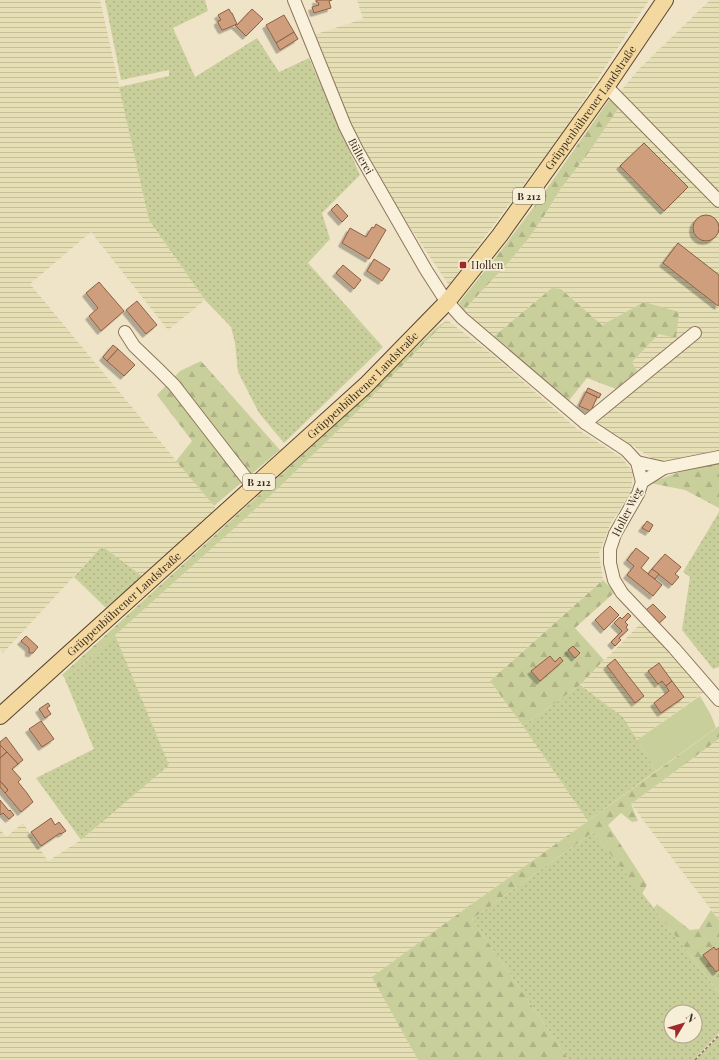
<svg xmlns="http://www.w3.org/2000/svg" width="719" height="1060" viewBox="0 0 719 1060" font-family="'Playfair Display',serif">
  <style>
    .farmland { fill: url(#farmland-rules) }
    .grass { fill: url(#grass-dots); fill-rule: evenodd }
    .forest { fill: url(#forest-firs) }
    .garden { fill: #c9cf9b }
    .building { fill: #cf9f7d; stroke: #8d5f41; filter: url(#shadow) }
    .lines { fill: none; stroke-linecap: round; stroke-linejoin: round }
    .minor-casing { stroke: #8d765c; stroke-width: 14 }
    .major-casing { stroke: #5b4430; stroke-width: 18 }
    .path { stroke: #8d765c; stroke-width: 1.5; stroke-dasharray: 3 2; stroke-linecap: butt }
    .minor { stroke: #faf1dc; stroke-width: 12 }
    .major { stroke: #f3d9a0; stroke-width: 16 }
    .poi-dot { fill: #9e2a2b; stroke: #f7eed8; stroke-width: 1.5 }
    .labels { text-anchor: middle; stroke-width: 3.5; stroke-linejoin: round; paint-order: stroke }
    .shield { fill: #f7eed8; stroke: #756857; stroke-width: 1 }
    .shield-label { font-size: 10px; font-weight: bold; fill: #3d2e20 }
    .street-label { font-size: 11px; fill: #3d2e20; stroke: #f7eed8 }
    .poi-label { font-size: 11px; fill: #3d2e20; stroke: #f7eed8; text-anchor: start }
  </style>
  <defs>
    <pattern id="farmland-rules" width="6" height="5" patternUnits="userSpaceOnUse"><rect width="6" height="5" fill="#e6deb5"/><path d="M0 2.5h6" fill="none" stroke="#c6bf9b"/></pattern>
    <pattern id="grass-dots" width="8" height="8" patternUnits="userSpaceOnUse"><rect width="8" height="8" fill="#c9cf9b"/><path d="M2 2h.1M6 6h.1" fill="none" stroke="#aeb285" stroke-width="1.8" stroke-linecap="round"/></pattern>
    <pattern id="forest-firs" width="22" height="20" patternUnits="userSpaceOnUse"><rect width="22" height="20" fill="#c9cf9b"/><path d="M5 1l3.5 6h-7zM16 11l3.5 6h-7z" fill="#aeb285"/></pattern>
    <filter id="shadow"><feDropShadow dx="-3.5" dy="3.5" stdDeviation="0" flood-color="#0004"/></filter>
  </defs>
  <rect width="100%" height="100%" fill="#f0e4c8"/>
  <g class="farmland">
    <polygon points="0,0 100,0 149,220 205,300 168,330 91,232 30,284 217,510 142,576 102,546 3,653 0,650"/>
    <polygon points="357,0 649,0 563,132 449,285 374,174 310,36 363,19"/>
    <polygon points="710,0 719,0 719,195 619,93 639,69"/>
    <polygon points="620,106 719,206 719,450 658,462 597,423 664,363 658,354 637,371 632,362 659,334 644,302 602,325 561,289 552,288 493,337 463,311 508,263 528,239 544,216 560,190 589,152"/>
    <polygon points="447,320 494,356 577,429 622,458 633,472 631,492 611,523 599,553 603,580 490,681 523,726 588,821 465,909 373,977 418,1060 0,1060 0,829 6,837 23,823 48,861 81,840 168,765 115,635 272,494 348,421"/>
    <polygon points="643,621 706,691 637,740 623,717 580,685"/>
    <polygon points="719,739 719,920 631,804"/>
  </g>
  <g class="grass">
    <polygon points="105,0 205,0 208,11 173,28 195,77 257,38 279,72 309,58 360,175 322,213 330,239 308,263 383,347 284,443 259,413 238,372 235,343 231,327 205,300 149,220 119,87 169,76 169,70 121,80"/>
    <polygon points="719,512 719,667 713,669 682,630 690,577 683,572"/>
    <polygon points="102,546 142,576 106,608 74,577"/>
    <polygon points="115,635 169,765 81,840 36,778 94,749 64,677 73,673"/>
    <polygon points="580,685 623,717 656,771 588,821 523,726"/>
    <path d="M593 832 654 908 719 993V1033L694 1060H569L472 919ZM671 1012H695V1036H671Z"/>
    <polygon points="719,1036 719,1060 696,1060 717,1038"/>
  </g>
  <g class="forest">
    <polygon points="611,97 620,106 589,152 560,190 544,216 528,239 508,263 463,311 459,303 499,253 536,204"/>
    <polygon points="552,288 561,289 602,325 644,302 679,312 676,338 659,334 632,362 637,371 616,389 587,378 567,403 493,337"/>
    <polygon points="447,320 348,421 272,494 73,673 64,677 62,675 342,419 436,328"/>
    <polygon points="201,361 280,450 214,506 176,461 192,441 157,395 180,371"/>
    <polygon points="719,462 719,508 685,490 650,483 682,471"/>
    <polygon points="603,580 615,592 575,628 604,660 580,685 523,726 490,681"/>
    <polygon points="719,726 719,739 631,804 638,821 632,822 621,813 608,825 647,885 642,894 593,832 472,919 569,1060 418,1060 372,977 465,909 588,821"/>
    <polygon points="657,904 690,930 699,929 711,910 719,920 719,993 654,908"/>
  </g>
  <polygon class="garden" points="700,696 711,715 716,728 656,771 637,740"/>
  <g class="building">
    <polygon points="316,0 332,0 329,1 331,8 314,13 312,7 319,5 318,2 316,2"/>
    <polygon points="229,9 231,13 232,13 237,24 223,30 222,30 218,23 218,21 221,20 218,15"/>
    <polygon points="252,9 263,19 246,36 235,25 237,24 237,25"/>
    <polygon points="284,15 294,32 276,43 266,25"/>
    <polygon points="294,32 298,39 280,50 276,43"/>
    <polygon points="644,143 688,187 664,211 620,166"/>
    <polygon points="337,204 348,216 342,222 331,210"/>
    <circle cx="706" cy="228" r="13"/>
    <polygon points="376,224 386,230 369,259 342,243 350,228 366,237 372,227 374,228"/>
    <polygon points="678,243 719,275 719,304 718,306 663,263"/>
    <polygon points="374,259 390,269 382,281 367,271"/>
    <polygon points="343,265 361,280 354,289 336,273"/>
    <polygon points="99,282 124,311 101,331 89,316 98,308 86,293"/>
    <polygon points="137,301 157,325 146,334 126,310"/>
    <polygon points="113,345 118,349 107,361 103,357"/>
    <polygon points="118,349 135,365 124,376 107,361"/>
    <polygon points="588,388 601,394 599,398 586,392"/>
    <polygon points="586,392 597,397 591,411 579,406"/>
    <polygon points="647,521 653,525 649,532 642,528"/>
    <polygon points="636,548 649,558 641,568 662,585 653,596 627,575 634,566 627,560"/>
    <polygon points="665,554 681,567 675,574 679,577 672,585 652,569"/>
    <polygon points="652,569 659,574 655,579 648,574"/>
    <polygon points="653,604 666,617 659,623 646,610"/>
    <polygon points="610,606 619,615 604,630 595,620"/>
    <polygon points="628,613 631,616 625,622 628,625 626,627 628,630 619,638 621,640 615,646 611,642 622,631 614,623 620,617 622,619"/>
    <polygon points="26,636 38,647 33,653 29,653 29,648 21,641"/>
    <polygon points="573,646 580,653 575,658 568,650"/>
    <polygon points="550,656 555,662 560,657 563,661 540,681 531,671"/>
    <polygon points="615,659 644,696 635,703 607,666"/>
    <polygon points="659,663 672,681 666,686 662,681 658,684 648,671"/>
    <polygon points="672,681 684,697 661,713 654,703 669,691 666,686"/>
    <polygon points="48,703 50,706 47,708 51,714 45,718 39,709"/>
    <polygon points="41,721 54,739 42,747 29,729"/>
    <polygon points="6,737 23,760 18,764 0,745 0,742"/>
    <polygon points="0,745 7,752 0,758"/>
    <polygon points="7,752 18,764 12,769 21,779 18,782 27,793 33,802 21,812 5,793 8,790 0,781 0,758"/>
    <polygon points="0,781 8,790 5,793 0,787"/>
    <polygon points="0,800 9,811 10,810 14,815 9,819 3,813 0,815"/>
    <polygon points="51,818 55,825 59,822 66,831 61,834 60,833 41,846 31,832"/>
    <polygon points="714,947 716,950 719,948 719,970 716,972 703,955"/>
  </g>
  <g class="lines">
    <defs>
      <g id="minor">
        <path id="s1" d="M294 0 345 126 357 150 426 270 444 298 462 318 585 423 626 450 637 462 642 482 638 494 615 534 610 549V563L614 580 622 593 674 648 719 700"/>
        <polyline points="606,87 611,91 719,201"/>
        <polyline points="125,332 134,346 159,370 174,385 253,487"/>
        <polyline points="585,423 695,333"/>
        <polyline points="637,462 664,468 719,457"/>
        <polyline points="642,482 664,468"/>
      </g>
      <g id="major">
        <path id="s2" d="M0 716 366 385 447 302 500 235 606 87 665 0"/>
      </g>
    </defs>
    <use href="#minor" class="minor-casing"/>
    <use href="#major" class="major-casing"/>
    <polyline class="path" points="695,1060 719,1035"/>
    <use href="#minor" class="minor"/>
    <use href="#major" class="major"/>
  </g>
  <rect class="poi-dot" x="459" y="261" width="8" height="8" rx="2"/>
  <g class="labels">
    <g class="shield">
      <rect x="513" y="188" width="32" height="16" rx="3"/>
      <rect x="243" y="474" width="32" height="16" rx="3"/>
    </g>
    <g class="shield-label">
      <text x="529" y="200">B 212</text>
      <text x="259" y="486">B 212</text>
    </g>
    <g class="street-label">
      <text dy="4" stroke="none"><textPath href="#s2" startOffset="851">Grüppenbührener Landstraße</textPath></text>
      <text dy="4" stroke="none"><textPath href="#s1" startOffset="170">Bülterei</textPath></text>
      <text dy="4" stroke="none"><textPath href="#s2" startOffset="491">Grüppenbührener Landstraße</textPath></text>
      <text transform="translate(627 512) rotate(-63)" y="4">Holler Weg</text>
      <text dy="4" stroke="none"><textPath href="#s2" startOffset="167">Grüppenbührener Landstraße</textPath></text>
    </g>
    <g class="poi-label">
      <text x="471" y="269">Hollen</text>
    </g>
  </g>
  <g transform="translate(683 1024) rotate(52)"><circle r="19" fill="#f7eed8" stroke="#ada18e"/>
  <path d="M0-3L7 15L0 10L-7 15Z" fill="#9e2a2b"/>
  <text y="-6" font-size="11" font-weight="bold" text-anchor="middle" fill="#3d2e20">N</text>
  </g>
</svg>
